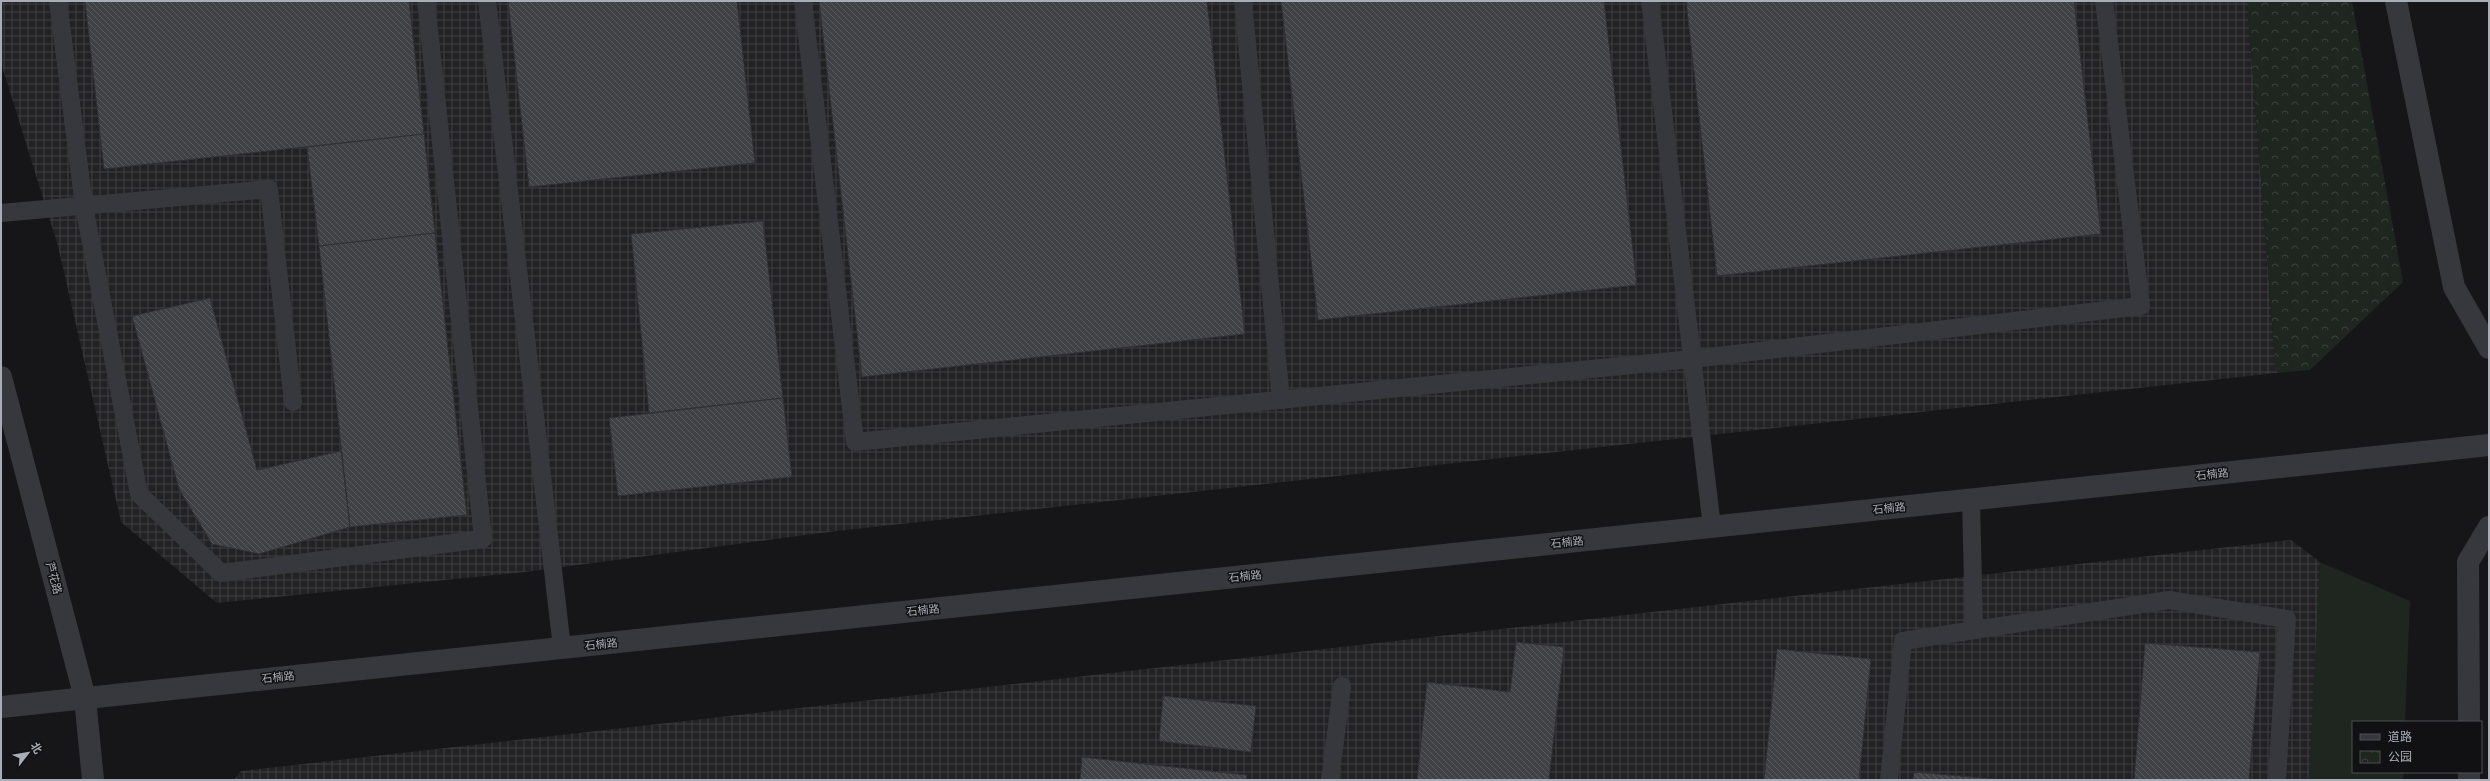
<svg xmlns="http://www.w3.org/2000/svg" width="2490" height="781" viewBox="0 0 2490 781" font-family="Mulish,'Noto Sans SC',sans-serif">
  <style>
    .industrial { fill: url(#industrial-grid) }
    .grass { fill: #1e261f }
    .park { fill: url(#park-crowns) }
    .building { fill: url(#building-back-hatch); stroke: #303034 }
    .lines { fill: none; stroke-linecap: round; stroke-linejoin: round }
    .service { stroke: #37383d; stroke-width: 18 }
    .minor { stroke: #37383d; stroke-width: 22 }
    .tertiary { stroke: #37383d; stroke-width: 22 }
    .labels { text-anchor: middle; stroke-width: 3; stroke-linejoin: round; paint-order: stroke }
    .street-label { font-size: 11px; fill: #a8adb8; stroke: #111113 }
  </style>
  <defs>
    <pattern id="industrial-grid" width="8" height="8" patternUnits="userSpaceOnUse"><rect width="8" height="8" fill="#222225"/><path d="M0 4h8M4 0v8" fill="none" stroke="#3f3f43"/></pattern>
    <pattern id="park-crowns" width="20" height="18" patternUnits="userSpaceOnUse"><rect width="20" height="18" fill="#1e261f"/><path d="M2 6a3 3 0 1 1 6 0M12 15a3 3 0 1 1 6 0" fill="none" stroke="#3c433d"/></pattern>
    <pattern id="building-back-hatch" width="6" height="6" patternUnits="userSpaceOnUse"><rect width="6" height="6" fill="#404145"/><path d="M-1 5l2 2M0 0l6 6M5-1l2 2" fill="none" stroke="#595a5e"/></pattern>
  </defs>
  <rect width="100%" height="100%" fill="#161618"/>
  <g class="industrial">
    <polygon points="1,1 2247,1 2276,373 837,531 525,572 217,603 121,522 58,246 1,63"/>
    <polygon points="2291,540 2320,562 2313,780 234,780 241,771"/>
  </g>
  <polygon class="grass" points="2320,562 2410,601 2405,722 2353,722 2353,772 2404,772 2403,780 2309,780"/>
  <polygon class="park" points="2247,1 2352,1 2403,282 2310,370 2276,373"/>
  <g class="building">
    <polygon points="85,1 409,1 424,134 104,169"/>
    <polygon points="508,1 737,1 755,163 529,187"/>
    <polygon points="819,1 1207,1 1245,334 862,377"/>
    <polygon points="1281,1 1604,1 1637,285 1318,320"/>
    <polygon points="1686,1 2074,1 2101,234 1717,276"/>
    <polygon points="424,134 435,233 319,246 307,147"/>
    <polygon points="763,221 783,398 649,413 631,234"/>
    <polygon points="435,233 467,515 350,527 319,246"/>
    <polygon points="210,298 257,470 341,451 350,527 259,554 212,544 179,489 132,316"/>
    <polygon points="783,398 792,477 618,496 609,418"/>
    <polygon points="1516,642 1564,647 1549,780 1417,780 1427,682 1510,692"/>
    <polygon points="2145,643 2260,652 2249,780 2134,780"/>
    <polygon points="1777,649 1871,659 1859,780 1764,780"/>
    <polygon points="1163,696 1256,706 1251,752 1159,741"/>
    <polygon points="1082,757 1247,775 1246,780 1080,780"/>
    <polygon points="1914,772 2006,780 1913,780"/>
  </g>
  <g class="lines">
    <g class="service">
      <polyline points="58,1 84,206 139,494 221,573 483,539 426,1"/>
      <polyline points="487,1 562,648"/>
      <polyline points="803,1 855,442 1692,359 2141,306 2104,1"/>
      <polyline points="1243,1 1281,400"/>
      <polyline points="1650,1 1712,527"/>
      <polyline points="1,213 269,189 293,402"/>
      <polyline points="1971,499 1974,630"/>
      <polyline points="1330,780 1342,686"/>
      <polyline points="1889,780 1903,641 2169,600 2287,619 2277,780"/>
    </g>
    <g class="minor">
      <polyline points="2396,1 2454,287 2489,348"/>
      <polyline points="2469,722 2468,562 2489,527"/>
      <polyline points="2469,772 2469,780"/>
    </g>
    <g class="tertiary">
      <polyline points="1,377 85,698 93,780"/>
      <polyline points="1,707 2489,445"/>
    </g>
  </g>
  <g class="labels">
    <g class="street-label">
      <text transform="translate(2212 474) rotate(-6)" y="4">石楠路</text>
      <text transform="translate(1889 508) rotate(-6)" y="4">石楠路</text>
      <text transform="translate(1567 542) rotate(-6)" y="4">石楠路</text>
      <text transform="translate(1245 576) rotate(-6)" y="4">石楠路</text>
      <text transform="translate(54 578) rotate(75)" y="4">芦花路</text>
      <text transform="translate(923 610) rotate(-6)" y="4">石楠路</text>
      <text transform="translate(601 644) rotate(-6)" y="4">石楠路</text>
      <text transform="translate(278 677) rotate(-6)" y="4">石楠路</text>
    </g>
  </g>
  <rect width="2490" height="781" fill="none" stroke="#a8adb8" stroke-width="4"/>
  <rect x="2352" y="721" width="130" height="52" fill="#111113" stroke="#4d4f55"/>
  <rect x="2360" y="734" width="20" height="6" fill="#37383d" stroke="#4d4f55"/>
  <text x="2388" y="741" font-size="12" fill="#a8adb8">道路</text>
  <rect x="2360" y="751" width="20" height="12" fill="url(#park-crowns)" stroke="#4d4f55"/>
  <text x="2388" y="761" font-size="12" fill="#a8adb8">公园</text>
  <g transform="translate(28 753) rotate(59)" stroke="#111113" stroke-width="3" paint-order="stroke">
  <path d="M0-3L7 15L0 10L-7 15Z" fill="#a8adb8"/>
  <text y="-6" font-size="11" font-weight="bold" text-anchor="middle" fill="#a8adb8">北</text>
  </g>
</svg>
